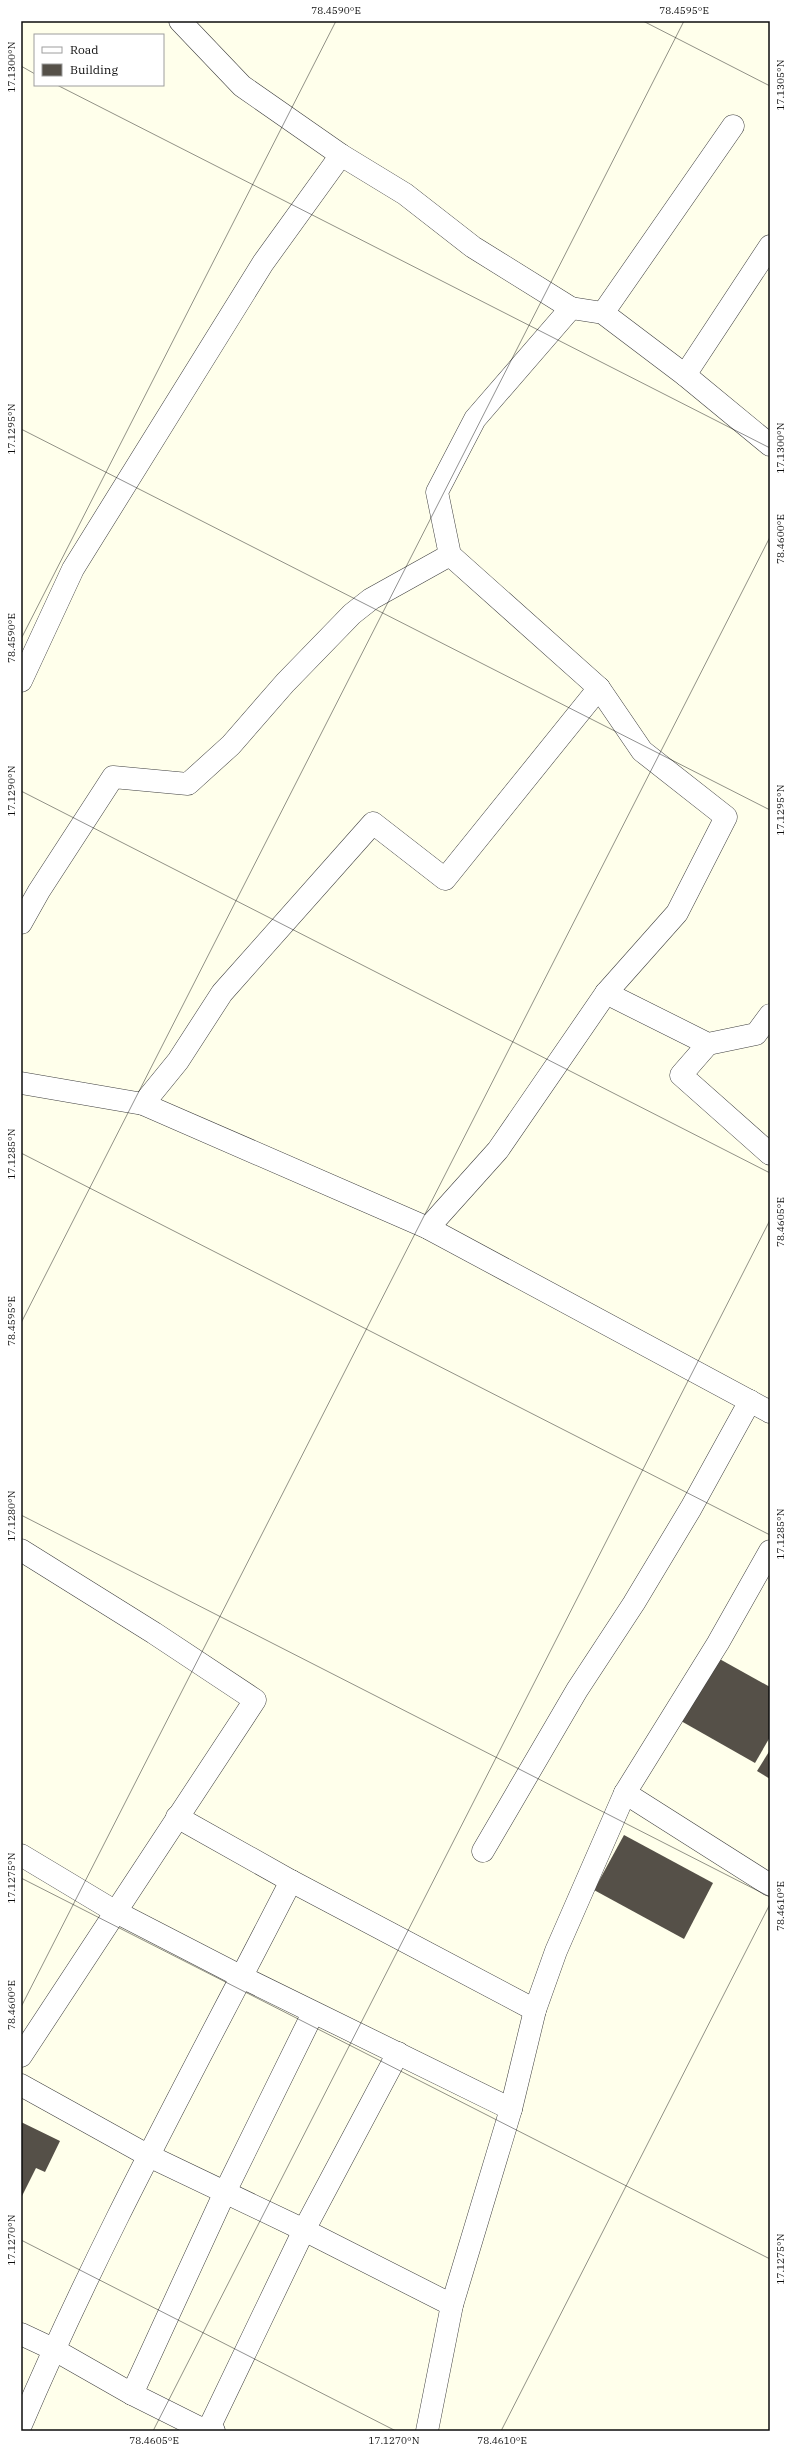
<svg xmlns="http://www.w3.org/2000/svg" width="791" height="2452" viewBox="0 0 791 2452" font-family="'IBM Plex Serif',serif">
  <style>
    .building { fill: #555048 }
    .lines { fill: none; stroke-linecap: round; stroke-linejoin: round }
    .minor-casing { stroke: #3f3f3f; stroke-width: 23 }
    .tertiary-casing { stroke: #3f3f3f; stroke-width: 23 }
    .minor { stroke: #fff; stroke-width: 22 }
    .tertiary { stroke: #fff; stroke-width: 22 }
    .ticks { fill: none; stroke: #0c0c0c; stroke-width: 1; stroke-opacity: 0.45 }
    .neatline { fill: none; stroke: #0c0c0c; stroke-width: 1.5 }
    .ticks-label { font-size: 10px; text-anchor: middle; fill: #0c0c0c }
  </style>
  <rect width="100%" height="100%" fill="#ffffeb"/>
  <g class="building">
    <polygon points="716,1657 770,1687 770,1737 755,1763 681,1721"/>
    <polygon points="770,1750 770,1779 757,1771"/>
    <polygon points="624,1835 713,1883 684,1939 594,1890"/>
    <polygon points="21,2122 60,2141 45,2172 36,2168 21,2198"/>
  </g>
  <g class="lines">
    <defs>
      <g id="minor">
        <polyline points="180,21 242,86 341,155 405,194 473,247 571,308 475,419 437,492 450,555 599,688 642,751 726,817 677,913 606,993 498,1150 428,1228"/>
        <polyline points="571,308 603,313 685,375 770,445"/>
        <polyline points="603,313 733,126"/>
        <polyline points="685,375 770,246"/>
        <polyline points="21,681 73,569 263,263 341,155"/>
        <polyline points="21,923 39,891 113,777 188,784 231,745 285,683 352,614 371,599 450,555"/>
        <polyline points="606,993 708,1044 756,1034 770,1015"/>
        <polyline points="708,1044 681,1075 770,1154"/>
        <polyline points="143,1104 178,1061 222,993 373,823 445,879 599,688"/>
        <polyline points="21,1550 154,1633 255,1700 21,2056"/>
        <polyline points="625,1793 770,1885"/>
        <polyline points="177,1817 291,1881 535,2010"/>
        <polyline points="483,1851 577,1690 634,1603 691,1508 750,1401"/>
        <polyline points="21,1855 116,1912 242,1977 511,2109"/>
        <polyline points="21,2085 149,2156 304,2230 452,2305"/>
        <polyline points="21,2334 53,2349 132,2394 198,2427 214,2431"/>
        <polyline points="132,2394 225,2192 313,2013"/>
        <path d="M21 2425C100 2239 199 2061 291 1881"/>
        <polyline points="209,2428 304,2230 398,2053"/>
        <polyline points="427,2431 452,2305 511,2109 535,2010 556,1951 625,1793 718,1643 770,1551"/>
      </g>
      <polyline id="tertiary" points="21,1083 143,1104 428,1228 770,1412"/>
    </defs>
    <use href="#minor" class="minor-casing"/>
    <use href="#tertiary" class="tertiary-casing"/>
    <use href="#minor" class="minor"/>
    <use href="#tertiary" class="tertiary"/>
  </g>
  <path class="ticks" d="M643 21 770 86M21 66 35 74M57 85 770 448M21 429 770 810M21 639 336 21M21 791 770 1173M21 1153 770 1535M21 1323 684 21M21 1515 770 1897M21 1878 770 2259M21 2007 770 537M21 2240 396 2431M153 2431 770 1220M501 2431 770 1904"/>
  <rect width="791" height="2452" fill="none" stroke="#ffffff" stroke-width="44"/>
  <rect x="34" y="34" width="130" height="52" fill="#ffffff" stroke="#9e9e9e"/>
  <rect x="42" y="47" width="20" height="6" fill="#ffffff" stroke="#9e9e9e"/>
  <text x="70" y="54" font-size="12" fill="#0c0c0c">Road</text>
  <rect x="42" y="64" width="20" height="12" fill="#555048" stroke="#9e9e9e"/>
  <text x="70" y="74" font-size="12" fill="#0c0c0c">Building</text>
  <rect x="22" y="22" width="747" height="2408" class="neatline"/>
  <g class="ticks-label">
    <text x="336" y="14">78.4590°E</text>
    <text x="684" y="14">78.4595°E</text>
    <text transform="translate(11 67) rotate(-90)" y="4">17.1300°N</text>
    <text transform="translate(780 85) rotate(-90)" y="4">17.1305°N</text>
    <text transform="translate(11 429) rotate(-90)" y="4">17.1295°N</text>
    <text transform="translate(780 448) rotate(-90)" y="4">17.1300°N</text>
    <text transform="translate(780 539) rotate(-90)" y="4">78.4600°E</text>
    <text transform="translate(11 638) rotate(-90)" y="4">78.4590°E</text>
    <text transform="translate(11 791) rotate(-90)" y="4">17.1290°N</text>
    <text transform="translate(780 810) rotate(-90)" y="4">17.1295°N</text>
    <text transform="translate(11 1154) rotate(-90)" y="4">17.1285°N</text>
    <text transform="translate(780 1222) rotate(-90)" y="4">78.4605°E</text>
    <text transform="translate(11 1321) rotate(-90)" y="4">78.4595°E</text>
    <text transform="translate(11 1516) rotate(-90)" y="4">17.1280°N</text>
    <text transform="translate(780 1534) rotate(-90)" y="4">17.1285°N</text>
    <text transform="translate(11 1878) rotate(-90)" y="4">17.1275°N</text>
    <text transform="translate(780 1906) rotate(-90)" y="4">78.4610°E</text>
    <text transform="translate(11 2005) rotate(-90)" y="4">78.4600°E</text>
    <text transform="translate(11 2240) rotate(-90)" y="4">17.1270°N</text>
    <text transform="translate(780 2259) rotate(-90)" y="4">17.1275°N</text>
    <text x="154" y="2444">78.4605°E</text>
    <text x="394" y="2444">17.1270°N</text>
    <text x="502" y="2444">78.4610°E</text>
  </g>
</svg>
